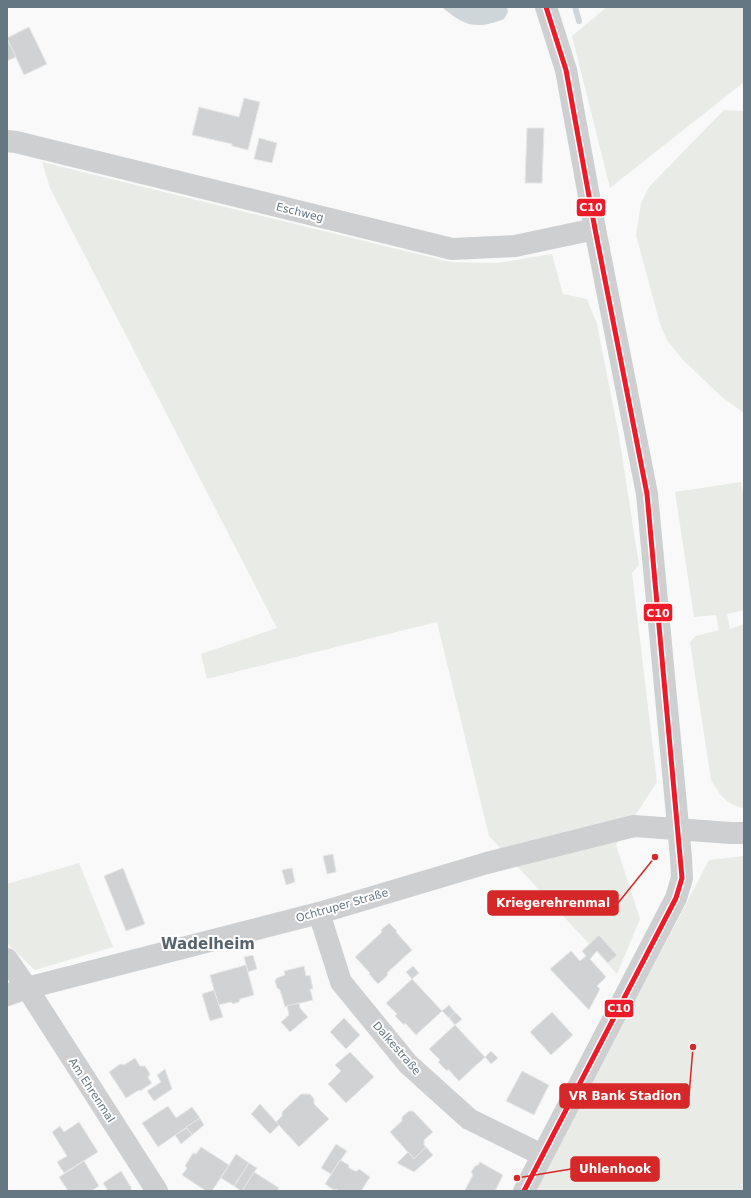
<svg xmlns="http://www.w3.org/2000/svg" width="751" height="1198" viewBox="0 0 751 1198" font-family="'DejaVu Sans',sans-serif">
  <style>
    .green { fill: #e8ebe6 }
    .water { fill: #ced6d9 }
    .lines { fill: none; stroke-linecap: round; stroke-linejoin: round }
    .stream { stroke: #ced6d9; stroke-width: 6 }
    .building { fill: #d0d2d3; stroke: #e8e8e8 }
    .minor { stroke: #cecfd0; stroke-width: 22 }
    .bus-1-casing { stroke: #fff; stroke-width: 8 }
    .bus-1 { stroke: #ed1b29; stroke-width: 5 }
    .labels { text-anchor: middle; stroke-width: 4; stroke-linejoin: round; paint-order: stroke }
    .street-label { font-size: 11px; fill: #657683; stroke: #fff }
    .district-label { font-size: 15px; font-weight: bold; fill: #57646e; stroke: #fff }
    .leader { fill: none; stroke: #d62828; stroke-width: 1.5 }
    .callout-dot { fill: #d62828; stroke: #fff; stroke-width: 1.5 }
    .callout { fill: #d62828; stroke: #d62828; stroke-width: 1.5 }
    .callout-label { font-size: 12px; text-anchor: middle; font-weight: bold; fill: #fff }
    .line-badge { stroke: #fff; stroke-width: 1.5 }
    .badge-label { font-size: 11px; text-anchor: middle; font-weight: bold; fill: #fff }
  </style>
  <rect width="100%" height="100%" fill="#f9f9f9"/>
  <g class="green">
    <polygon points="607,7 744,7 744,82 610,188 572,36"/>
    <polygon points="724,110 744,111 744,413 722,397 683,360 667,340 660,324 636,235 641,203 649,187"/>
    <polygon points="42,162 450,262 497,263 552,254 563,294 587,299 597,324 619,436 639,565 632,573 657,782 616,845 640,919 617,974 489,836 437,622 207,679 201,654 277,628 50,188"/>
    <path d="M741 482 744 501V610L727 614 730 629 744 624V808C725 804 721 796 711 780L690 642 696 636 719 630 716 615 694 617 675 492Z"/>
    <polygon points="744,856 744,1191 536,1191 709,860"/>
    <polygon points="79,863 113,947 35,970 7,943 7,884"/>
  </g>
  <path class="water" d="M442 7H507L508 12 504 19C476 30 464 26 442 7Z"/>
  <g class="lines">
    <polyline class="stream" points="575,7 579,21"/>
  </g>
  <g class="building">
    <polygon points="29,27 47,64 24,75 7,38"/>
    <polygon points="7,39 16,57 7,61"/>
    <polygon points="244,98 260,102 248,150 232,146 232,144 192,135 199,107 239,117"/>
    <polygon points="527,128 544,128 542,183 525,183"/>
    <polygon points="259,138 277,143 272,163 254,159"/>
    <polygon points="333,854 336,872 327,874 323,856"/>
    <polygon points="123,868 145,924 126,931 104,876"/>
    <polygon points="292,868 295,882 286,885 282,870"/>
    <polygon points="389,923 397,931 396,932 412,950 387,973 388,975 378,984 369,974 370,973 355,957 382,932 381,930"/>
    <polygon points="599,935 617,955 608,963 597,951 590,959 606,977 597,986 600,989 589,1010 550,969 571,951 580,961 586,956 582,951"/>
    <polygon points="253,955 257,969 248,972 244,957"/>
    <polygon points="246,965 254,995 240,999 239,1002 233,1004 231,1002 218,1005 210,975"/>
    <polygon points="304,966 306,976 310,975 313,989 310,989 313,1000 285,1007 280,990 277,988 275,981 277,978 285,975 284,971"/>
    <polygon points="413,966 419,973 412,979 406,972"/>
    <polygon points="412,979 442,1011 416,1035 405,1023 404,1025 395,1016 397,1014 386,1003"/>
    <polygon points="214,990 223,1017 210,1021 202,994"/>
    <polygon points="299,1003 300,1008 308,1017 290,1032 281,1022 289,1015 287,1006"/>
    <polygon points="449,1005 455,1012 449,1018 442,1011"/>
    <polygon points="455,1012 462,1019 455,1025 449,1018"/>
    <polygon points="552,1012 573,1035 551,1055 530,1032"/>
    <polygon points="344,1018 360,1035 346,1049 330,1032"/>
    <polygon points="455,1025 485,1057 459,1081 448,1069 447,1071 438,1062 440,1060 429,1049"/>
    <polygon points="491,1051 498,1058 491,1064 485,1057"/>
    <polygon points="350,1052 374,1077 346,1103 328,1084 341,1071 335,1065"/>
    <polygon points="135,1058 140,1066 145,1066 150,1074 148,1078 152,1083 140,1091 139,1090 126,1098 109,1072 120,1064 124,1065"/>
    <polygon points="165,1069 172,1089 154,1101 147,1091 161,1082 157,1075"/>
    <polygon points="522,1071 549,1085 534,1115 506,1101"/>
    <polygon points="301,1094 310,1094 314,1099 314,1104 329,1119 299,1147 276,1122 282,1116 282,1112"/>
    <polygon points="260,1104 279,1125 270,1134 251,1114"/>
    <polygon points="168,1106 176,1118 192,1107 200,1118 158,1147 142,1123"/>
    <polygon points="409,1111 413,1111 433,1132 424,1140 424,1145 426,1147 414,1159 390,1132 402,1121 402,1117"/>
    <polygon points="200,1118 204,1125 192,1135 186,1127"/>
    <polygon points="79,1122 98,1152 64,1173 57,1162 67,1156 52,1132 60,1126 64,1132"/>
    <polygon points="187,1128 192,1135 181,1144 175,1135"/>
    <polygon points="336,1144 347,1151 331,1174 321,1168"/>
    <polygon points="201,1147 229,1165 212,1191 206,1191 182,1175 187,1168 185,1166 193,1153 196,1154"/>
    <polygon points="426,1147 433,1155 414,1172 397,1163 408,1152 414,1159"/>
    <polygon points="236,1154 249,1163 234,1186 221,1178"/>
    <polygon points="340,1160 349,1165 349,1168 355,1171 357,1171 359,1169 370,1177 361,1191 339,1191 337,1189 334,1190 325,1184"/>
    <polygon points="84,1161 99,1186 91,1191 68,1191 59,1177"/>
    <polygon points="480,1162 503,1175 495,1191 467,1191 465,1190 473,1175 471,1172 475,1166 478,1165"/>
    <polygon points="249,1163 257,1168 242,1191 241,1191 234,1186"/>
    <polygon points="121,1171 132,1189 129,1191 108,1191 103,1183"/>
    <polygon points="254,1172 279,1188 277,1191 242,1191"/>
  </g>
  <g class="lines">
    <g class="minor">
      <polyline points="7,141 16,142 452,249 515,246 595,229"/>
      <polyline points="319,913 341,982 408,1064 469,1119 542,1155"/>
      <polyline points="7,959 27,988 157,1191"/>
      <polyline points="7,995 27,988 319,913 487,863 634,826 731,833 744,833"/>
      <polyline points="524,1191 676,898 682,878 681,858 647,494 595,229 566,70 546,7"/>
    </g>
    <defs>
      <polyline id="bus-1" points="524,1191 676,898 682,878 647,494 595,229 566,70 546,7"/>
    </defs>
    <use href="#bus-1" class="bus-1-casing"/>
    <use href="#bus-1" class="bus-1"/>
  </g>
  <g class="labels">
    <g class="street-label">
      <text transform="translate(300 212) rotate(14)" y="4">Eschweg</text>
      <text transform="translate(342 905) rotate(-16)" y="4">Ochtruper Straße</text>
      <text transform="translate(397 1048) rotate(49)" y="4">Dalkestraße</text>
      <text transform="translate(92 1090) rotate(57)" y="4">Am Ehrenmal</text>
    </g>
    <g class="district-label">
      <text x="208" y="949">Wadelheim</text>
    </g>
  </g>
  <path class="leader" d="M655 857L618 903M693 1047L689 1096M517 1178L571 1169"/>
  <g class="callout-dot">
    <circle cx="655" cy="857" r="4"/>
    <circle cx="693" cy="1047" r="4"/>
    <circle cx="517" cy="1178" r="4"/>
  </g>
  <g class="callout">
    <rect x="488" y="891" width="130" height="24" rx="4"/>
    <rect x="560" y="1084" width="129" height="24" rx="4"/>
    <rect x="571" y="1157" width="88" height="24" rx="4"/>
  </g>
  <g class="callout-label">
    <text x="553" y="907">Kriegerehrenmal</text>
    <text x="625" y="1100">VR Bank Stadion</text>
    <text x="615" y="1173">Uhlenhook</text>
  </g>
  <g class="line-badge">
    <rect x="576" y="198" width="30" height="19" rx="4" fill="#ed1b29"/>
    <rect x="643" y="603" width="30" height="19" rx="4" fill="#ed1b29"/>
    <rect x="604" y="999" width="30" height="19" rx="4" fill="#ed1b29"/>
  </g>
  <g class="badge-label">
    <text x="591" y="211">C10</text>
    <text x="658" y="617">C10</text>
    <text x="619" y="1012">C10</text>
  </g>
  <rect width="751" height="1198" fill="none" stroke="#657683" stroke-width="16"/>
</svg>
